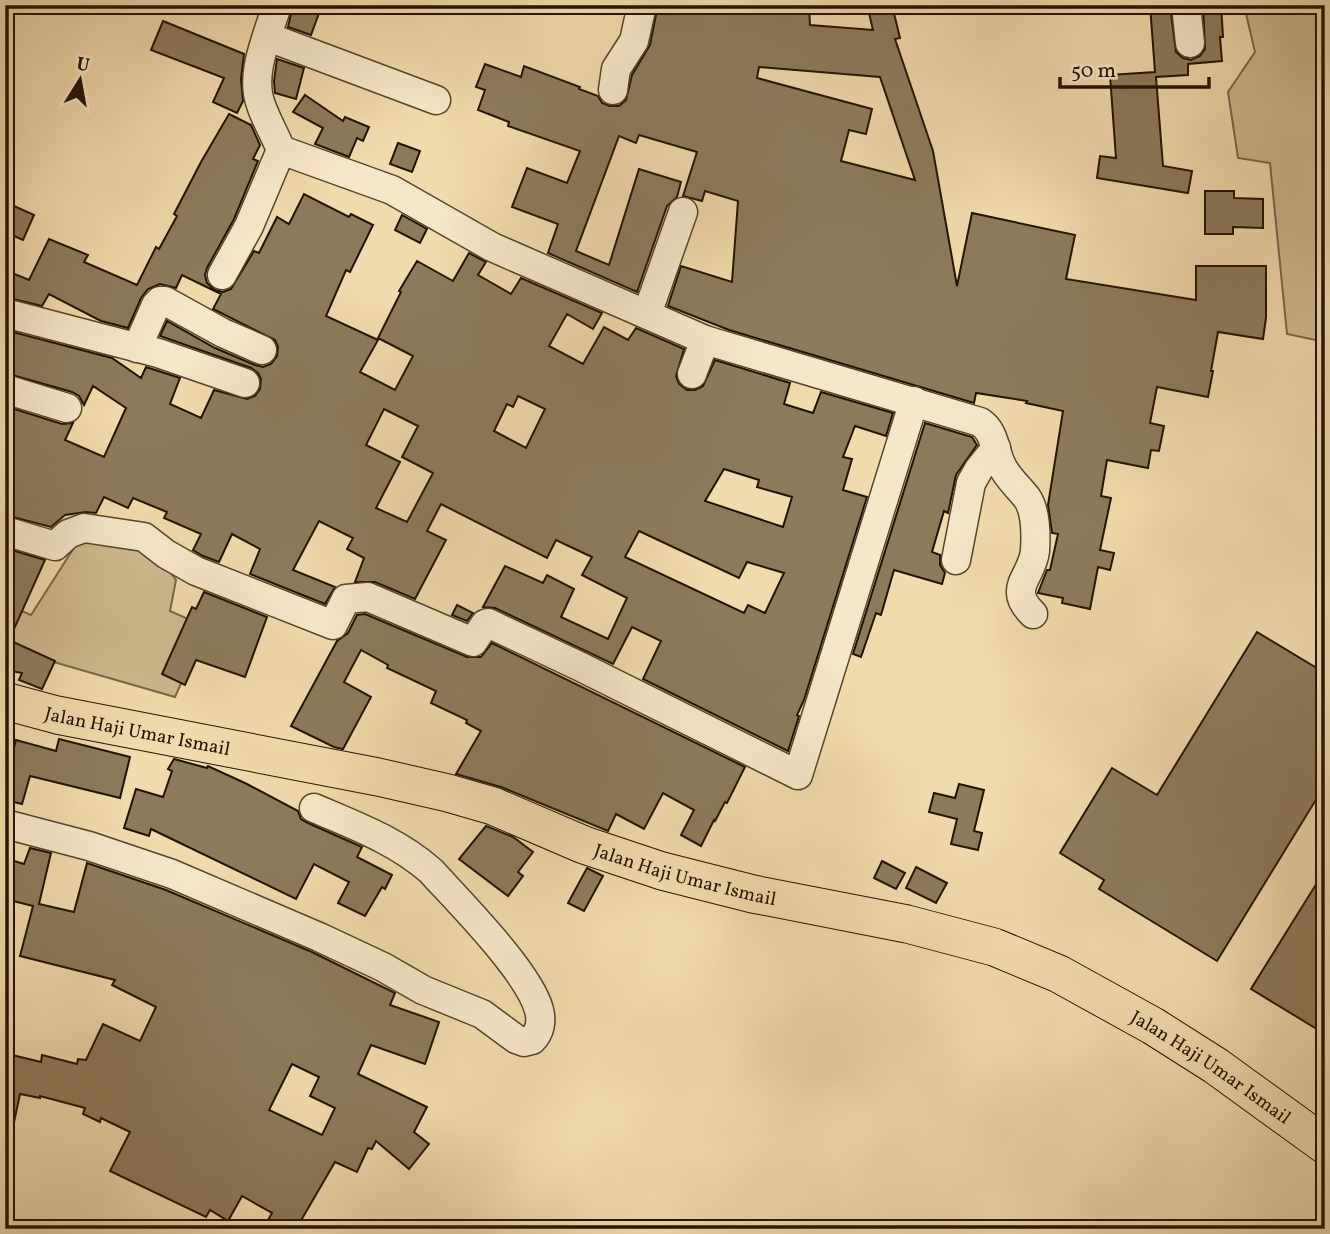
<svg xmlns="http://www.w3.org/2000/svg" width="1330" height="1234" viewBox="0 0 1330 1234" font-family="Vollkorn,serif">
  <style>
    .green { fill: #ceb88e; stroke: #786648; stroke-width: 2 }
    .building { fill: #8d7a5a; stroke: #211302; stroke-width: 2; fill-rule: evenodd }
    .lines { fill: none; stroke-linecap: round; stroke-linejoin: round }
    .minor-casing { stroke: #55452c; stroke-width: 31 }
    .major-casing { stroke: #211302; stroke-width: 39 }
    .minor { stroke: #f6e7c8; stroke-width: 28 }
    .major { stroke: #f1daab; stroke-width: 37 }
    .labels { text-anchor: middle; stroke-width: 5; stroke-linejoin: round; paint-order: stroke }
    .street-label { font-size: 19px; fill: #211302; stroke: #f6e7c8 }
  </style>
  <rect width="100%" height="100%" fill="#f1daab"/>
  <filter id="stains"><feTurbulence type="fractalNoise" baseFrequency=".00286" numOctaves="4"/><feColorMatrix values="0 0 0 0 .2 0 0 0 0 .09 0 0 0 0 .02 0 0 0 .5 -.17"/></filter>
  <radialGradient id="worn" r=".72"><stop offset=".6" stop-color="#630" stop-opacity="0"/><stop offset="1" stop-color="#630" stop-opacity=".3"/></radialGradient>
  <g class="green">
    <polygon points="1244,5 1313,5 1325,11 1325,342 1287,334 1270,163 1238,158 1228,92 1255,52"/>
    <polygon points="84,532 149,544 176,580 170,611 206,627 175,697 5,648 5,604 31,615"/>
  </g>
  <g class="building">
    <polygon points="293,5 322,5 311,35 288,27"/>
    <path d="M658 5H809L810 25 873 30 867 5H892L900 38 895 39 933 151 957 286 972 213 1075 235 1066 279 1196 300V266H1266V318L1263 339 1218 332 1211 371H1213L1208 397 1157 387 1150 423 1164 426 1159 451 1151 450 1148 468 1107 460 1101 496 1111 498 1100 550 1114 553 1110 570 1098 567 1090 609 1062 603 1063 598 1038 593 1047 570H1050L1058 534 1052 533 1048 505 1063 411 1026 403 1027 401 976 393 974 403 729 330 668 306 681 266 732 282 738 201 705 191 702 201 683 196 697 152 639 135 636 143 619 136 576 251 609 265 639 169 681 182 677 197 667 206 637 292 548 253 558 224 512 207 527 168 567 183 580 151 508 126 509 122 478 110 485 90 476 87 485 64 521 77 524 66 580 87 579 89 598 96 602 103 610 106H619L626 100 632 75 650 45ZM759 67 880 77 915 180 841 161 849 130 866 134 872 109 757 78Z"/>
    <polygon points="1150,5 1170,5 1176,52 1183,58 1191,60 1200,56 1205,49 1203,5 1221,5 1223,37 1220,37 1222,61 1188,64 1188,75 1156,77 1163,166 1192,171 1188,193 1097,178 1100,156 1116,158 1110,75 1155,72"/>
    <polygon points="163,21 244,54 241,79 243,101 237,113 213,102 224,78 151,50"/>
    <polygon points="277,59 304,68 296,99 275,93 274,81"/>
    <polygon points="305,95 343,121 345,117 369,127 363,141 357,138 349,157 315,144 323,128 293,112"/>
    <path d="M229 114 251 125 260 145 253 159 258 161 234 219 207 268 205 275 207 283 215 290 223 292 231 289 254 251 259 253 277 217 289 224 304 194 349 217 351 214 373 225 350 272 346 270 326 316 378 340 360 372 395 390 413 356 378 338 401 292 399 291 417 261 453 281 469 253 486 262 478 275 511 294 521 278 602 313 593 329 567 314 549 346 583 364 604 327 628 340 636 328 684 349 676 376 679 384 687 390H695L703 386 715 360 790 383 784 404 813 413 821 392 893 413 886 436 855 426 843 457 852 459 843 490 867 497 804 700 797 715 799 716 788 751 643 679 661 641 632 627 613 664 495 608 483 607 505 566 543 583 547 575 574 589 561 617 608 639 627 598 582 575 592 557 556 540 547 558 441 504 427 531 446 540 415 599 375 582H355L364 558 347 549 353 538 319 521 293 570 335 587 325 604 250 574 260 549 232 534 219 562 203 556 193 550 201 534 164 518 167 512 133 498 128 508 104 497 96 513 86 512 65 515 51 527 5 515V406L62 424 73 423 65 440 104 457 126 408 93 386 84 405 79 396 72 392 5 373V330L112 358 141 378 146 367 180 378 170 404 201 418 214 390 247 399 255 396 260 389 261 379 258 373 251 368 160 336 167 321 215 348 255 365 263 367 271 364 277 356 278 347 275 340 213 309 221 294 182 275 176 288 160 284 148 289 141 298 128 328 101 321 49 294 42 306 5 297V270L29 280 49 239 88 255 84 262 137 285 156 247 159 249 177 216 174 214 201 162ZM518 396 545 409 526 448 494 431 507 404 513 407ZM384 409 418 426 402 457 433 473 407 522 376 508 400 462 366 445ZM724 469 759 480 757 487 792 497 783 527 705 501ZM639 531 739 578 747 562 784 573 765 613 748 605 744 613 625 557Z"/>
    <polygon points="398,143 420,151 412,172 390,164"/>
    <polygon points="1205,191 1234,191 1234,198 1263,199 1263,228 1233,227 1233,234 1205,234"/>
    <polygon points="5,202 34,215 23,240 5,232"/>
    <polygon points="402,215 427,229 420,243 395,230"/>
    <polygon points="925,423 972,437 977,445 956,475 948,513 944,511 932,552 940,555 940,565 945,573 942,584 894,570 881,615 876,613 861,657 853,654"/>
    <polygon points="5,548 45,560 9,640 55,661 42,689 19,680 22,673 5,670"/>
    <polygon points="204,592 267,617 245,677 196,660 185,685 162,674 192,607 196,609"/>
    <polygon points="457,605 473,613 467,621 452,615"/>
    <polygon points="365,614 467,657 481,657 492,643 745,767 727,803 725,802 715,821 714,820 701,846 681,835 694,810 663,793 644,829 616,814 608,831 501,787 456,774 481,731 466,723 467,720 431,703 436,691 387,668 388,665 361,650 344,682 371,697 343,749 334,747 291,726 337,641 348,633 357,615"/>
    <polygon points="1257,632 1325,673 1325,785 1217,961 1099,889 1104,880 1060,853 1112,768 1157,795"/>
    <polygon points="59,739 130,757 120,798 30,776 22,804 5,800 5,782 16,740 56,751"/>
    <polygon points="174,759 207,768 208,766 247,784 298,811 301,819 308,823 362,847 357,857 392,875 385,889 382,887 365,916 338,903 349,882 314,864 296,899 151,829 149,836 124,828 136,789 163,797 172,771 168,769"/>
    <polygon points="959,784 984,790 974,831 982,833 978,850 951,844 957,819 929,812 934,793 955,798"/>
    <polygon points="486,826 513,837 533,852 518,872 523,876 508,896 459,859"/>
    <path d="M30 848 51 853 39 904 74 912 87 863 166 890 312 952 395 993 390 1005 439 1022 425 1064 371 1045 358 1074 427 1107 414 1132 429 1144 409 1169 376 1141 372 1149 368 1148 357 1172 335 1162 296 1229H263L272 1213 242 1196 228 1221 210 1210 206 1217 110 1171 130 1132 101 1118 100 1122 83 1114 85 1108 40 1096V1098L20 1094 12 1132 5 1131V1064L8 1054 41 1062 42 1055 77 1064 78 1059 86 1060 103 1024 140 1041 156 1007 112 985 115 980 20 956 33 906 5 899V858L24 864ZM292 1064 319 1077 310 1096 335 1108 322 1135 269 1110Z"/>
    <polygon points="882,861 905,873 896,889 874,878"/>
    <polygon points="916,867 947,883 936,903 906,888"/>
    <polygon points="587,868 603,876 584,911 568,903"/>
    <polygon points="1325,870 1325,1034 1251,989"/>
  </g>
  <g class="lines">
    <defs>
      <g id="minor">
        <path d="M277 5C268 36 249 74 261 105 266 120 275 135 281 150L392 190 492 247 705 340 980 422C995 432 994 449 1001 464 1007 478 1018 486 1027 498 1036 511 1036 535 1035 551 1032 578 1006 588 1033 614"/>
        <polyline points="1186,5 1190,43"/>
        <polyline points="268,37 436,100"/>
        <polyline points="613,90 616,69 634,41 642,5"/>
        <polyline points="222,275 249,226 281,150"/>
        <polyline points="5,313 158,353 245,383"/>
        <polyline points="647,314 683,212"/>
        <polyline points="137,348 156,305 160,301 165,301 223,333 262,350"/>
        <polyline points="692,374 705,340"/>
        <polyline points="5,389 67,408"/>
        <polyline points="5,531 55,546 68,534 84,528 144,537 166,554 196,571 333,625 346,599 368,597 473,642 485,624 488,623 579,666 798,775 914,401"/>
        <polyline points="956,560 971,483 979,469 996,448"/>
        <path d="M5 824 89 846 172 874 319 937 383 967 423 990 482 1014 516 1039 524 1042 532 1040C540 1032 542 1021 539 1010 529 972 459 902 431 871 397 841 356 826 314 808"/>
      </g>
      <g id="major">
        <path id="s1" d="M5 701 57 715 378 777 448 793 493 806 584 845 662 871 753 894 907 924 994 947 1059 974 1153 1026 1216 1066 1325 1145"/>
      </g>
    </defs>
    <use href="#minor" class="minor-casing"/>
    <use href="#major" class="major-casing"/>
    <use href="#minor" class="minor"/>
    <use href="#major" class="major"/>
  </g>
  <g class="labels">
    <g class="street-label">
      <text dy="7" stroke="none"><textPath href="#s1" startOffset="136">Jalan Haji Umar Ismail</textPath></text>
      <text dy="7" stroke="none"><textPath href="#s1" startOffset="704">Jalan Haji Umar Ismail</textPath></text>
      <text dy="7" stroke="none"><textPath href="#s1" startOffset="1270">Jalan Haji Umar Ismail</textPath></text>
    </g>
  </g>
  <rect width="1330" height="1234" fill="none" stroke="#f1daab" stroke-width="28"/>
  <rect x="7" y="7" width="1316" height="1220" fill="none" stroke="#211302" stroke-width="3.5"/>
  <rect x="14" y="14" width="1302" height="1206" fill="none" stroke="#211302" stroke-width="2"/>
  <g transform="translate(80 80) rotate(11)" stroke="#f6e7c8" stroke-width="5" paint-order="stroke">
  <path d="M0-5L12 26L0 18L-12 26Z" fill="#211302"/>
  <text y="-10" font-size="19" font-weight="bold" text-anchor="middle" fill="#211302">U</text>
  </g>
  <path d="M1060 77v10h149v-10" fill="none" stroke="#211302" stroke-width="3.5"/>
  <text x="1071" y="77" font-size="21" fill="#211302" stroke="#f6e7c8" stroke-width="5" paint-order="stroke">50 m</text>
  <rect width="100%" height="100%" filter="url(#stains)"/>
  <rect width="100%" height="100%" fill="url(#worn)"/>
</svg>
